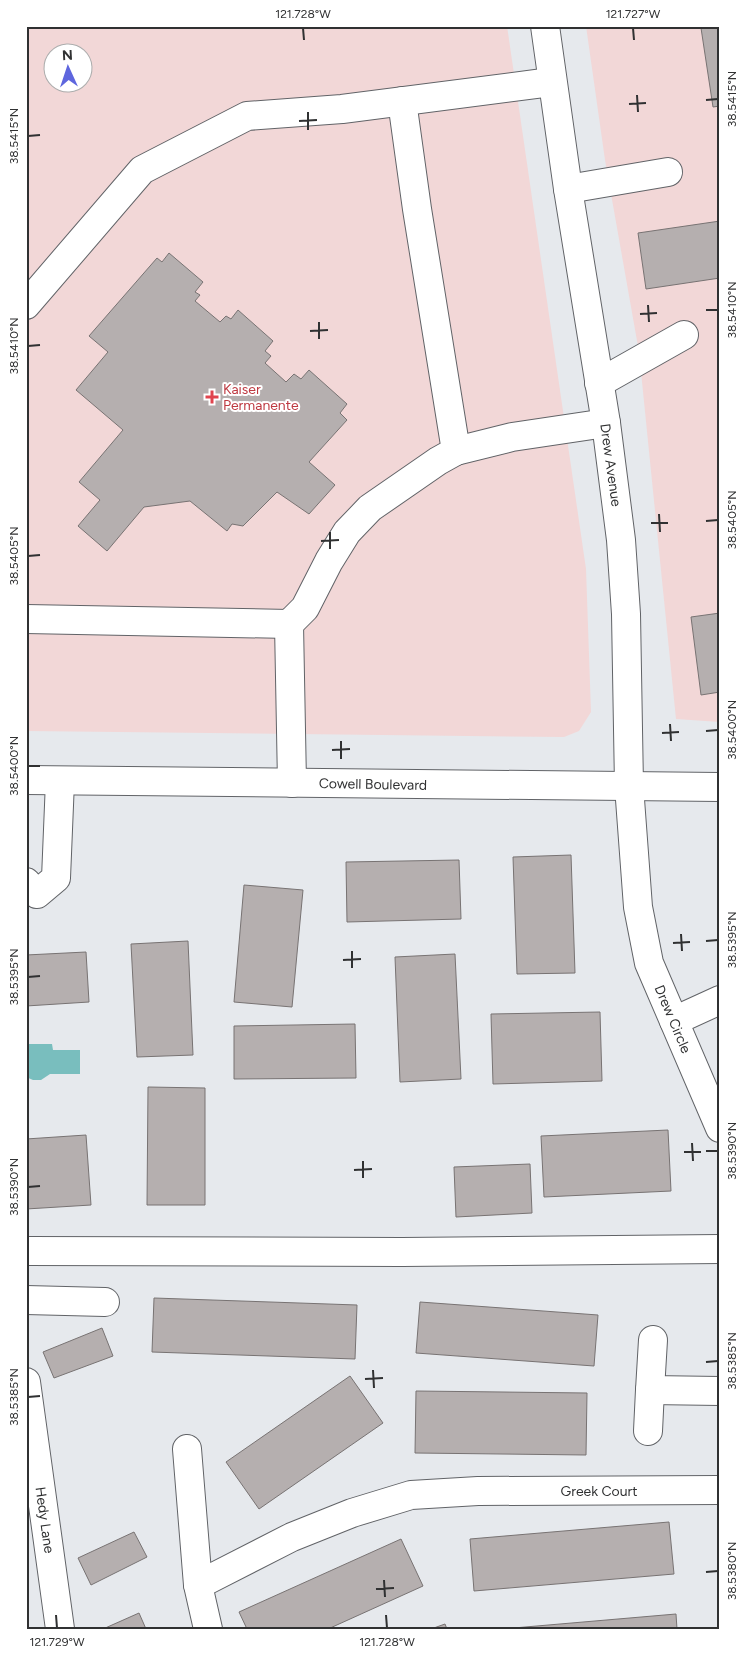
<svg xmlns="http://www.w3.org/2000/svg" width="746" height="1655" viewBox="0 0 746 1655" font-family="Figtree,sans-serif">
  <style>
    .commercial { fill: #f2d7d7; fill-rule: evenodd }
    .water { fill: #79bebe }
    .building { fill: #b5afaf; stroke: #787373 }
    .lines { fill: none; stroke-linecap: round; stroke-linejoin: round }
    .minor-casing { stroke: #616367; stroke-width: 30 }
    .major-casing { stroke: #616367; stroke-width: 30 }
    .minor { stroke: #fff; stroke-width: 28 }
    .major { stroke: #fff; stroke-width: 28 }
    .ticks { fill: none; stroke: #303132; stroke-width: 2 }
    .health-dot { fill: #e0444e; stroke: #fff; stroke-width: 2 }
    .labels { text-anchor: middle; stroke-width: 4; stroke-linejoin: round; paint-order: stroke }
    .health-label { font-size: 14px; fill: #be3a42; stroke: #fff; text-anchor: start }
    .street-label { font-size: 14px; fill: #303132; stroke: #fff }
    .neatline { fill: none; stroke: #303132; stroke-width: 2 }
    .ticks-label { font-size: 12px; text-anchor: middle; fill: #303132 }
  </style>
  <rect width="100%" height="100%" fill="#e6e9ed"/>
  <g class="commercial">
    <path d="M26 26H507L586 569 591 712 579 731 564 737 26 731ZM52 52H82V82H52Z"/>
    <polygon points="586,26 720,26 720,722 676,719 639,352 605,160"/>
  </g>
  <polygon class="water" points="26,1044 52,1044 53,1050 80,1050 80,1074 50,1074 41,1080 33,1080 26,1077"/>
  <g class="building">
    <polygon points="713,26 720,26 720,106 713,107 701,28"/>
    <polygon points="720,221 720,278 646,289 638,233"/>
    <polygon points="169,253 203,282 195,292 200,295 195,301 220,322 226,316 231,319 238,310 273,341 265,351 271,356 265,363 286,382 294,374 301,379 309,370 347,404 340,413 347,420 309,462 335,485 309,514 277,492 243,526 232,524 227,531 190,501 144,507 107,551 78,526 100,500 79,482 123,430 76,390 108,352 89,336 157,258 162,262"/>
    <polygon points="720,613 720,692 701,695 691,617"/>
    <polygon points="571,855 575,973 517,974 513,857"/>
    <polygon points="459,860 461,919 347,922 346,862"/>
    <polygon points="244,885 303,890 292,1007 234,1002"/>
    <polygon points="188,941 193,1055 137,1057 131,944"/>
    <polygon points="86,952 89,1002 26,1006 26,955"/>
    <polygon points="455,954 461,1079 400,1082 395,957"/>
    <polygon points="600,1012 602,1081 493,1084 491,1014"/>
    <polygon points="355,1024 356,1078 234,1079 234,1026"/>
    <polygon points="148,1087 205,1088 205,1205 147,1205"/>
    <polygon points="668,1130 671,1191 544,1197 541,1136"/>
    <polygon points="86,1135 91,1205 26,1209 26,1139"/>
    <polygon points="530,1164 532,1213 456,1217 454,1167"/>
    <polygon points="154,1298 357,1305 355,1359 152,1352"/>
    <polygon points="420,1302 598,1315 594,1366 416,1353"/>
    <polygon points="102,1328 113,1356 54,1378 43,1352"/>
    <polygon points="350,1376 383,1423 259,1509 226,1462"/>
    <polygon points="416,1391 587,1393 586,1455 415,1453"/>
    <polygon points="669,1522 674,1574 474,1591 470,1539"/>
    <polygon points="134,1532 147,1557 91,1585 78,1558"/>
    <polygon points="401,1539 423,1586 328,1629 247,1629 239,1612"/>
    <polygon points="139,1613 146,1629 103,1629"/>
    <polygon points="676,1614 677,1629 502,1629"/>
    <polygon points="445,1624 447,1629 431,1629"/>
  </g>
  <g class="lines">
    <defs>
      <g id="minor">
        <polyline points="545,26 568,189 606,423 621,540 626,614 629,786 638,907 649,963 720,1128"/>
        <polyline points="568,189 668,172"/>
        <polyline points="26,305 142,170 247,116 342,109 551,82"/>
        <polyline points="599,383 684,335"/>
        <polyline points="456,451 512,437 606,423"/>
        <polyline points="26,619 289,624 305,608 329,561 347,532 370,508 438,461 456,451 417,209 402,101"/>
        <polyline points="289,624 292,783"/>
        <polyline points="26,882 37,894 56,878 60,781"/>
        <polyline points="674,1021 720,1000"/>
        <polyline points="26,1251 402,1252 720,1249"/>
        <polyline points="26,1300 105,1302"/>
        <polyline points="653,1340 650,1390 720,1391"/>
        <polyline points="26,1382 60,1629"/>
        <polyline points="648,1431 650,1390"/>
        <polyline points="187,1449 198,1585 208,1629"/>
        <polyline points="198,1585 292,1537 352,1513 411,1495 478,1491 720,1490"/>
      </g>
      <polyline id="major" points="26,780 720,787"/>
    </defs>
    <use href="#minor" class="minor-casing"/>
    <use href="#major" class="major-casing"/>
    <use href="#minor" class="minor"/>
    <use href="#major" class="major"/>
  </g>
  <path class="ticks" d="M303 28 304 40M633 28 634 40M637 95 638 112M706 100 718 99M629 104 646 103M308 112V130M299 121 317 120M28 136 40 135M648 305 649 322M706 310H718M640 314 657 313M319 322V339M310 331 328 330M28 346 40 345M659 514 660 532M706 521 718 520M651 523H668M330 532V549M321 541 339 540M28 556 40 555M670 724 671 741M706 731 718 730M662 733 679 732M341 741V759M332 750 350 749M28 766H40M681 934 682 951M706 941 718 940M673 943 690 942M352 951V968M343 960 361 959M28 977 40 976M692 1143 693 1161M706 1151H718M684 1152H701M363 1161V1178M354 1170 372 1169M28 1187 40 1186M706 1362 718 1361M373 1370 374 1388M365 1379 383 1378M28 1397 40 1396M706 1572 718 1571M384 1580 385 1597M376 1589 394 1588M56 1615 57 1628M386 1615 387 1628"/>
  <path class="health-dot" d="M209.5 389.5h5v5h5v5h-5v5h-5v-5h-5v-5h5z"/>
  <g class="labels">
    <g class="health-label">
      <text x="223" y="394">Kaiser<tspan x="223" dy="16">Permanente</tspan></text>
    </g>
    <g class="street-label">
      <text transform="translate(611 465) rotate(82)" y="5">Drew Avenue</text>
      <text transform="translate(373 784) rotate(1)" y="5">Cowell Boulevard</text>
      <text transform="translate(673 1019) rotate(67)" y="5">Drew Circle</text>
      <text x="599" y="1496">Greek Court</text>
      <text transform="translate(45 1520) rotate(82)" y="5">Hedy Lane</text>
    </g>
  </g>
  <rect width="746" height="1655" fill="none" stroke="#ffffff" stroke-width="55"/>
  <g transform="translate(68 68) rotate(357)"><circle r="24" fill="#ffffff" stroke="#acadad"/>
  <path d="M0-4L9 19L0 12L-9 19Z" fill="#5e66de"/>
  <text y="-8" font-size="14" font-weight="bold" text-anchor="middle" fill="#303132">N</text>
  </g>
  <rect x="28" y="28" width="690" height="1600" class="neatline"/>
  <g class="ticks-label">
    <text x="303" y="18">121.728°W</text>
    <text x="633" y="18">121.727°W</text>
    <text transform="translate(732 99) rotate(-90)" y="4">38.5415°N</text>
    <text transform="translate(14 136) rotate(-90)" y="4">38.5415°N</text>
    <text transform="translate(732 310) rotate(-90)" y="4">38.5410°N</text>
    <text transform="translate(14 346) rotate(-90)" y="4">38.5410°N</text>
    <text transform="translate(732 520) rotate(-90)" y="4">38.5405°N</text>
    <text transform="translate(14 556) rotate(-90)" y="4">38.5405°N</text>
    <text transform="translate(732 730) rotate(-90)" y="4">38.5400°N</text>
    <text transform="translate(14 766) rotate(-90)" y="4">38.5400°N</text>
    <text transform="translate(732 940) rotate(-90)" y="4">38.5395°N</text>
    <text transform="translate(14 977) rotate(-90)" y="4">38.5395°N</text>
    <text transform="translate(732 1151) rotate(-90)" y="4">38.5390°N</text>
    <text transform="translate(14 1187) rotate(-90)" y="4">38.5390°N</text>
    <text transform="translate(732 1361) rotate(-90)" y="4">38.5385°N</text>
    <text transform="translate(14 1397) rotate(-90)" y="4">38.5385°N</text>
    <text transform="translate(732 1571) rotate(-90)" y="4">38.5380°N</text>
    <text x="57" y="1646">121.729°W</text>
    <text x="387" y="1646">121.728°W</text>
  </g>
</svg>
